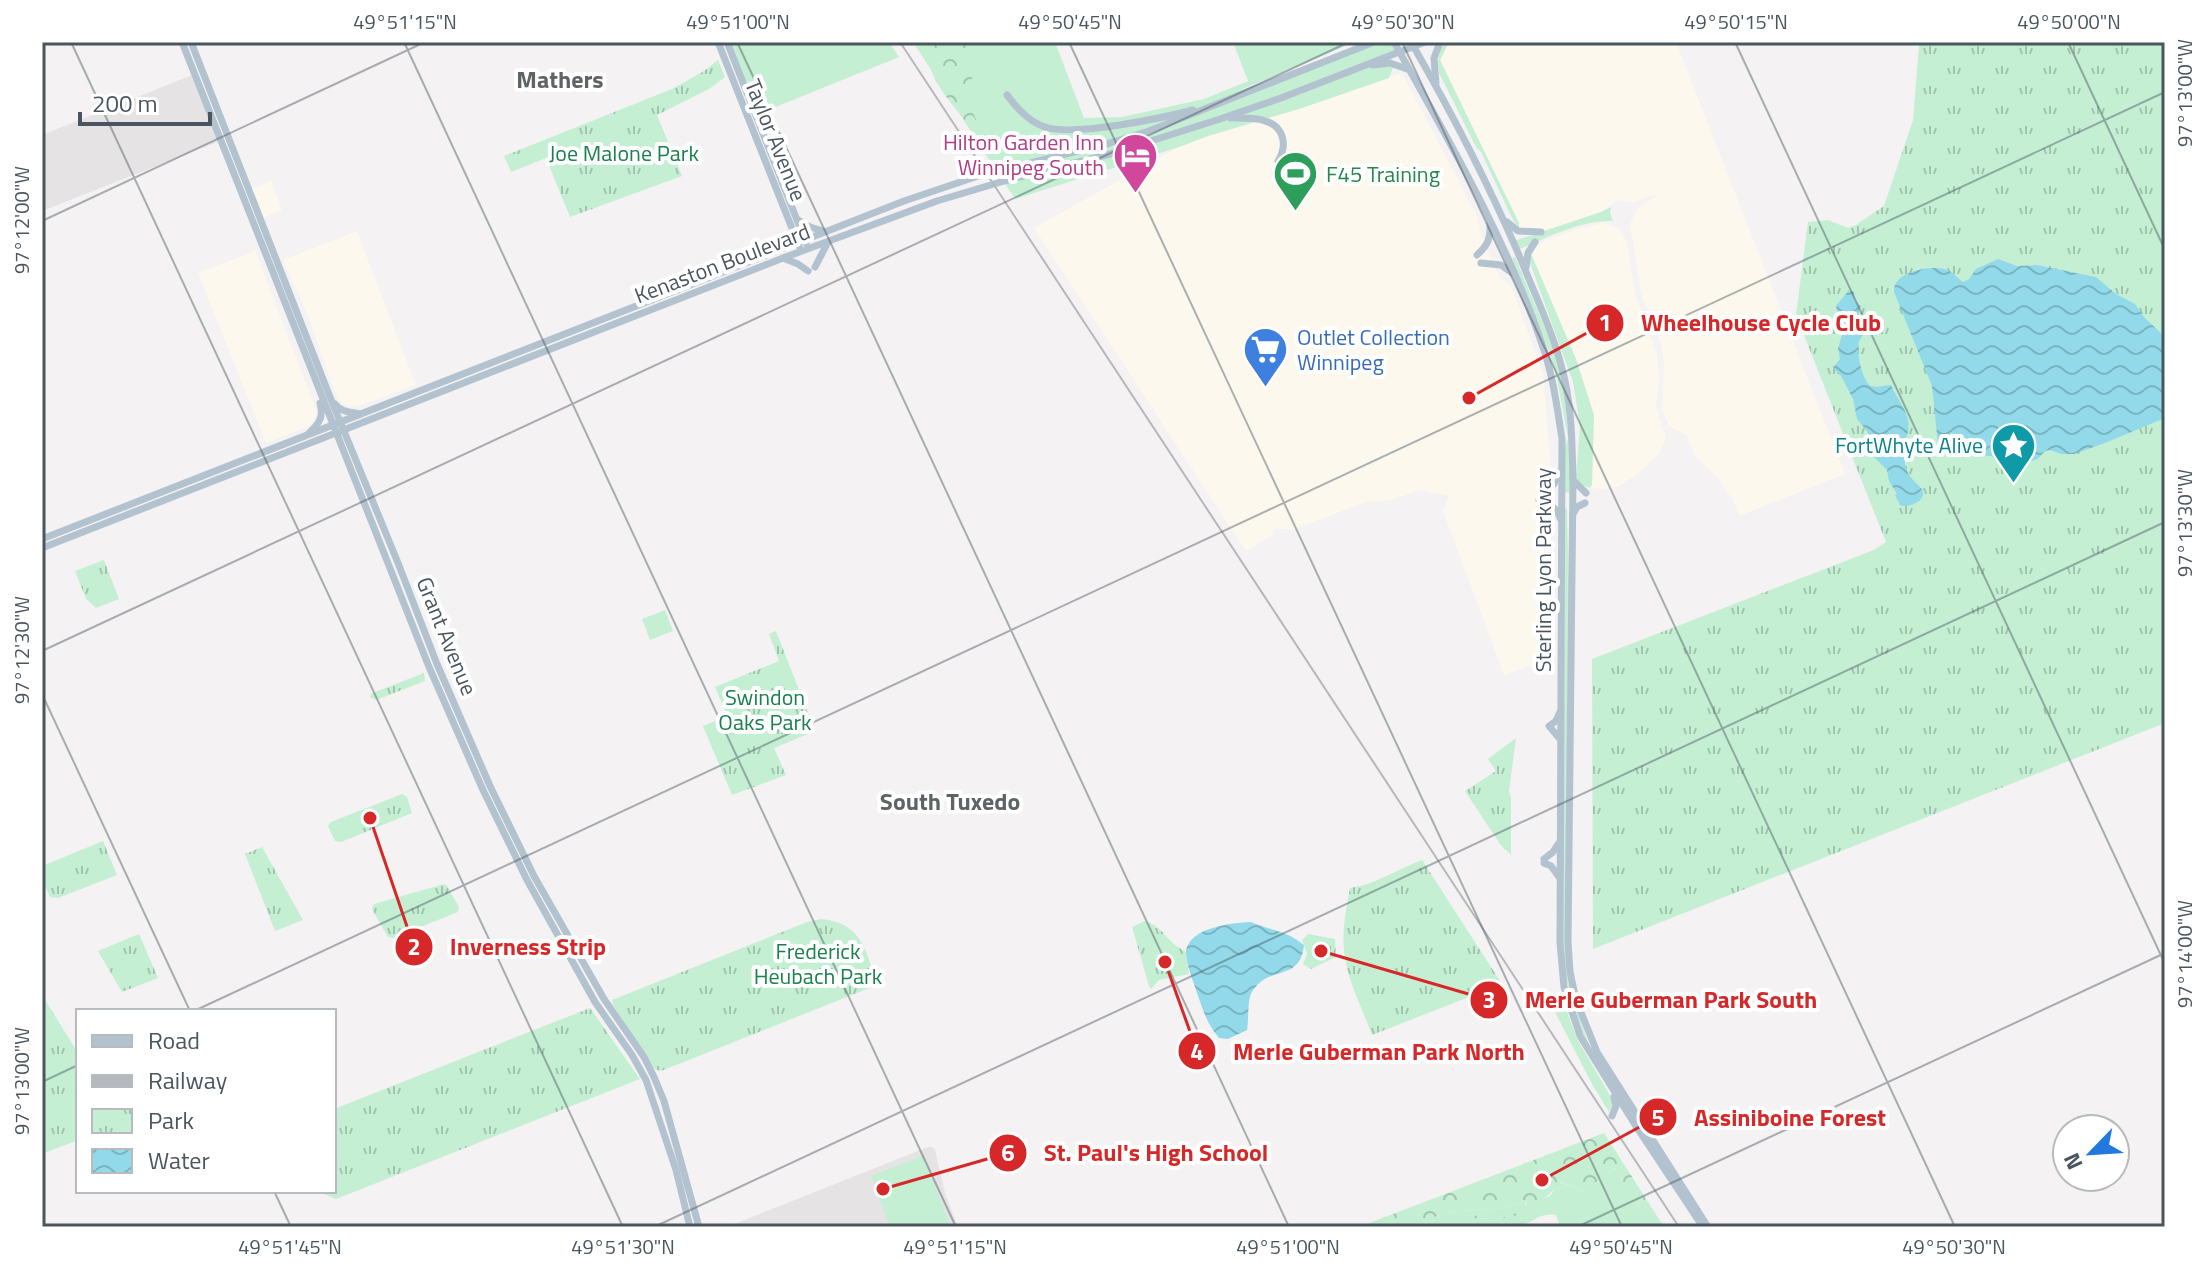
<svg xmlns="http://www.w3.org/2000/svg" width="2207" height="1269" viewBox="0 0 2207 1269" font-family="'Titillium Web',sans-serif">
  <style>
    .commercial { fill: #fcf8ee }
    .education { fill: #e5e3e4 }
    .green { fill: #c4efd3 }
    .forest { fill: url(#forest-crowns) }
    .park { fill: url(#park-tufts) }
    .water { fill: url(#water-waves) }
    .lines { fill: none; stroke-linecap: round; stroke-linejoin: round }
    .major { stroke: #b3c2cf; stroke-width: 7 }
    .rail { stroke: #b5b8bc; stroke-width: 2 }
    .ticks { fill: none; stroke: #4a565f; stroke-width: 2; stroke-opacity: 0.45 }
    .labels { text-anchor: middle; stroke-width: 8; stroke-linejoin: round; paint-order: stroke }
    .street-label { font-size: 22px; fill: #4a565f; stroke: #fff }
    .hotel-label { font-size: 22px; fill: #b23c85; stroke: #fff; text-anchor: end }
    .park-label { font-size: 22px; fill: #1b814b; stroke: #fff }
    .leisure-label { font-size: 22px; fill: #27864d; stroke: #fff; text-anchor: start }
    .shop-label { font-size: 22px; fill: #366cbe; stroke: #fff; text-anchor: start }
    .culture-label { font-size: 22px; fill: #0d838f; stroke: #fff; text-anchor: end }
    .neighbourhood-label { font-size: 24px; font-weight: bold; fill: #5f6367; stroke: #fff }
    .leader { fill: none; stroke: #d62828; stroke-width: 3 }
    .callout-dot { fill: #d62828; stroke: #fff; stroke-width: 3 }
    .mark-label { font-size: 24px; text-anchor: middle; font-weight: bold; fill: #fff }
    .callout-label { font-size: 24px; text-anchor: middle; font-weight: bold; fill: #d62828; stroke: #fff; stroke-width: 8; stroke-linejoin: round; paint-order: stroke }
    .neatline { fill: none; stroke: #4a565f; stroke-width: 3 }
    .ticks-label { font-size: 20px; text-anchor: middle; fill: #4a565f }
  </style>
  <defs>
    <pattern id="forest-crowns" width="20" height="18" patternUnits="userSpaceOnUse" patternTransform="scale(2)"><rect width="20" height="18" fill="#c4efd3"/><path d="M2 6a3 3 0 1 1 6 0M12 15a3 3 0 1 1 6 0" fill="none" stroke="#a1c4ae"/></pattern>
    <pattern id="park-tufts" width="24" height="20" patternUnits="userSpaceOnUse" patternTransform="scale(2)"><rect width="24" height="20" fill="#c4efd3"/><path d="M3 7l-1-3M5 7V3M7 7l1-3M15 17l-1-3M17 17v-4M19 17l1-3" fill="none" stroke="#a1c4ae"/></pattern>
    <pattern id="water-waves" width="16" height="10" patternUnits="userSpaceOnUse" patternTransform="scale(2)"><rect width="16" height="10" fill="#92daea"/><path d="M0 5q4-4 8 0t8 0" fill="none" stroke="#79b4c1"/></pattern>
  </defs>
  <rect width="100%" height="100%" fill="#f4f2f2"/>
  <g class="commercial">
    <polygon points="1455,42 1676,42 1845,474 1739,516 1734,502 1719,479 1695,456 1686,435 1669,426 1662,410 1664,361 1661,345 1641,294 1630,224 1637,209 1660,193 1634,202 1617,201 1601,212 1541,232 1518,231 1519,223 1440,60 1447,46"/>
    <polygon points="1402,73 1477,216 1481,235 1499,277 1511,285 1543,374 1552,479 1551,563 1556,656 1504,675 1443,511 1449,496 1421,490 1391,500 1366,502 1295,529 1274,529 1271,536 1246,551 1034,228 1179,147 1208,136 1299,109"/>
    <polygon points="271,181 282,210 261,219 249,190"/>
    <polygon points="1604,223 1620,229 1627,241 1635,293 1657,355 1659,379 1656,407 1666,438 1660,452 1640,472 1618,487 1601,489 1590,488 1592,485 1594,415 1576,359 1531,253 1534,247 1547,240 1580,228"/>
    <polygon points="357,231 416,385 362,405 349,407 337,398 307,314 283,260"/>
    <polygon points="255,251 318,415 309,426 266,443 198,273"/>
  </g>
  <g class="education">
    <polygon points="195,74 220,141 42,211 42,135"/>
    <polygon points="928,1147 932,1147 935,1150 945,1193 958,1227 727,1227"/>
  </g>
  <g class="green">
    <polygon points="727,42 889,42 899,57 756,115"/>
    <polygon points="913,42 1055,42 1084,118 1122,117 1204,99 1248,81 1233,42 1355,42 1238,91 1315,66 1374,42 1394,42 1399,52 1367,65 1395,62 1389,78 1299,109 1208,136 1179,147 1015,199"/>
    <polygon points="1446,42 1455,42 1447,46 1440,60 1519,223 1519,228 1513,220 1481,152 1476,147 1439,73 1438,60 1441,49"/>
    <path d="M1611 207 1610 213 1613 221C1581 220 1551 236 1522 248L1517 249 1514 241 1601 212Z"/>
    <polygon points="1529,255 1532,256 1576,359 1594,415 1592,485 1590,488 1582,485 1576,477 1580,426 1573,382 1530,263"/>
    <polygon points="1515,257 1548,335 1559,367 1565,396 1572,493 1562,492 1562,454 1568,439 1557,378 1549,351 1512,258"/>
    <path d="M1565 509H1567L1569 583 1566 846 1572 996 1590 1048C1573 1019 1567 987 1563 954Z"/>
    <polygon points="665,610 673,631 650,640 642,619"/>
    <polygon points="1565,1006 1577,1039 1612,1099 1613,1104 1609,1112 1592,1084 1555,1012"/>
    <polygon points="923,1156 951,1227 890,1227 871,1176"/>
    <path d="M1614 1168 1653 1227H1560L1556 1215C1533 1211 1526 1236 1500 1222L1508 1220 1514 1222 1513 1217 1509 1216 1516 1213 1490 1222 1485 1219 1469 1217 1464 1227H1431L1436 1216 1443 1212 1505 1208C1512 1206 1520 1201 1526 1201L1525 1205 1530 1206 1536 1201 1550 1196 1559 1182 1584 1191 1605 1177Z"/>
  </g>
  <g class="forest">
    <path d="M928 42H971L978 57 967 97 976 120 973 124H968C949 100 923 74 928 42Z"/>
    <path d="M1604 1133 1664 1227H1653L1614 1168 1605 1177 1584 1191 1560 1182C1549 1197 1541 1200 1527 1208L1526 1201H1523L1505 1208 1443 1212 1436 1216 1431 1227H1427L1426 1222 1425 1227H1404L1395 1224 1382 1227H1359Z"/>
    <polygon points="1516,1213 1518,1215 1513,1216 1514,1222 1500,1222 1507,1227 1464,1227 1466,1221 1469,1217 1479,1215 1481,1219 1485,1219 1490,1222"/>
  </g>
  <g class="park">
    <polygon points="1926,42 2165,42 2165,723 1593,949 1592,659 1874,550 1886,542 1796,315 1808,222 1828,220 1848,228 1856,225 1884,206 1913,120 1919,45"/>
    <polygon points="718,60 725,77 709,89 657,115 682,176 570,217 546,158 511,172 504,156 672,89 704,71"/>
    <polygon points="104,560 119,599 96,608 86,599 75,571"/>
    <polygon points="776,631 815,731 774,748 786,775 732,795 703,726 727,716 715,687 779,661 769,634"/>
    <polygon points="424,673 425,681 376,700 370,697 371,694 375,692"/>
    <polygon points="1516,738 1509,791 1511,798 1511,855 1500,844 1465,791 1496,771 1488,759"/>
    <polygon points="402,794 407,797 412,813 341,842 335,841 328,826 331,822"/>
    <polygon points="103,841 117,875 58,898 50,897 42,879 42,866"/>
    <polygon points="262,847 303,920 275,931 245,854"/>
    <path d="M1422 860 1502 984 1372 1035C1362 1008 1347 980 1344 951 1342 930 1346 909 1350 888 1374 885 1398 869 1422 860Z"/>
    <polygon points="444,884 447,886 459,907 458,912 393,938 388,937 372,909 374,904"/>
    <path d="M821 919C862 923 866 950 877 985L661 1071 654 1069 613 1005 612 1000 807 922Z"/>
    <path d="M1145 921C1162 925 1168 944 1185 951L1189 974 1159 980 1151 989 1149 986 1132 927Z"/>
    <polygon points="139,934 158,978 122,992 98,951"/>
    <polygon points="1308,934 1335,939 1336,957 1311,969 1303,964 1307,954 1302,940"/>
    <polygon points="42,995 78,1053 78,1140 42,1154"/>
    <polygon points="590,1008 640,1079 336,1199 317,1191 334,1191 334,1109"/>
  </g>
  <g class="water">
    <path d="M1998 259 2017 266 2037 265 2096 277 2116 294 2135 304 2144 317 2165 337V418L2105 443 2074 454H2061L2050 450 2045 451 2038 459 2024 463H2002L1991 456 1971 455 1963 449 1951 432 1943 446 1942 447 1938 444 1932 386 1894 292C1892 272 1931 264 1947 270 1954 272 1957 278 1963 282L1969 279 1976 269Z"/>
    <path d="M1849 290 1854 292 1855 301 1861 306 1858 310 1859 316 1864 319 1868 325C1867 334 1861 335 1859 342 1856 351 1862 381 1871 386 1877 388 1886 385 1891 385 1900 405 1917 420 1904 442 1904 446 1906 450 1906 454 1907 465 1903 457 1906 467 1908 477 1915 481 1921 488 1929 499 1912 507 1903 506L1900 505 1895 495 1897 494 1889 481 1887 470 1873 456 1867 431 1857 419 1853 399 1841 376 1834 369 1835 365 1840 359 1838 348 1842 335 1836 306Z"/>
    <path d="M1251 922C1269 930 1288 931 1304 945 1300 983 1269 964 1252 992 1247 999 1249 1020 1247 1030L1228 1039 1219 1038C1207 1024 1203 1010 1197 993 1194 983 1185 962 1186 951 1190 927 1232 923 1251 922Z"/>
  </g>
  <g class="lines">
    <g class="major">
      <polyline points="182,42 429,667 483,790 527,880 595,1002 632,1055 646,1080 676,1170 690,1227"/>
      <polyline points="191,42 330,397 398,563 437,664 490,786 534,876 604,999 644,1057 654,1077 664,1101 699,1227"/>
      <polyline points="718,42 799,246"/>
      <polyline points="727,42 806,243"/>
      <path d="M1394 42C1448 139 1506 238 1542 344 1553 375 1557 407 1562 439L1560 943 1564 987 1580 1036 1634 1123 1703 1227"/>
      <path d="M1411 42C1456 120 1497 200 1531 284 1542 310 1554 337 1561 365 1572 402 1572 442 1573 480L1568 942 1570 972 1576 1000 1597 1052 1708 1227"/>
      <polyline points="1373,65 1390,63 1407,69"/>
      <polyline points="1436,83 1434,58 1440,42"/>
      <path d="M1007 95C1017 108 1029 122 1045 127 1073 137 1162 118 1193 110"/>
      <path d="M1231 118C1248 118 1275 116 1282 136 1285 145 1283 153 1278 161"/>
      <polyline points="798,220 810,227 823,231"/>
      <polyline points="1507,222 1518,231 1541,232"/>
      <path d="M1477 255C1488 245 1491 238 1490 223"/>
      <polyline points="783,258 798,264 808,271"/>
      <polyline points="1481,263 1501,265 1512,273"/>
      <polyline points="815,267 827,244"/>
      <polyline points="1526,267 1528,253 1535,242"/>
      <path d="M335 404C341 412 350 412 360 414"/>
      <path d="M309 433C319 424 324 417 320 403"/>
      <polyline points="1573,480 1586,493"/>
      <polyline points="1540,492 1554,484 1559,472"/>
      <path d="M1539 500C1549 504 1557 507 1560 518"/>
      <polyline points="1573,514 1577,507 1585,503"/>
      <polyline points="42,539 904,201 978,176 1110,143 1149,131 1374,42"/>
      <polyline points="42,548 783,258 937,201 1004,181 1110,154 1220,119 1281,98 1425,42"/>
      <polyline points="1560,712 1556,721 1549,726 1560,739"/>
      <polyline points="1544,859 1553,852 1558,844"/>
      <polyline points="1544,863 1551,866 1559,877"/>
      <polyline points="1612,1116 1616,1106 1614,1097"/>
    </g>
    <polyline class="rail" points="900,42 1679,1227"/>
  </g>
  <path class="ticks" d="M71 42 623 1227M404 42 956 1227M737 42 1289 1227M1069 42 1622 1227M1402 42 1955 1227M1735 42 2165 964M2068 42 2165 250M42 221 425 42M42 651 1349 42M42 694 190 1011M194 1011 2165 92M42 1082 78 1065M274 1191 291 1227M654 1227 2165 522M1577 1227 2165 953"/>
  <defs>
    <symbol id="hotel-pin" viewBox="-11 -11 22 30"><path d="M0 17L-7.5 6A9.5 9.5 0 1 1 7.5 6Z" fill="#d1479c" stroke="#fff"/><path d="M-6-4.5h1.5V1H6V5H4.5V3h-9V5H-6ZM-4 0a1.8 1.8 0 1 1 3.6 0ZM.5 0V-2.5h3Q6-2.5 6 0Z" fill="#fff"/></symbol>
    <symbol id="stadium-pin" viewBox="-11 -11 22 30"><path d="M0 17L-7.5 6A9.5 9.5 0 1 1 7.5 6Z" fill="#2e9e5b" stroke="#fff"/><path d="M0-5a6.5 5 0 1 0 0 10a6.5 5 0 1 0 0-10ZM-3.5-1.8h7v3.6h-7Z" fill="#fff"/></symbol>
    <symbol id="supermarket-pin" viewBox="-11 -11 22 30"><path d="M0 17L-7.5 6A9.5 9.5 0 1 1 7.5 6Z" fill="#3f7fe0" stroke="#fff"/><path d="M-6-5.5h2.5l.6 2H6L4.5 2H-2.5L-4.4-4H-6ZM-1.5 3.2a1.3 1.3 0 1 0 .1 0ZM3 3.2a1.3 1.3 0 1 0 .1 0Z" fill="#fff"/></symbol>
    <symbol id="sight-pin" viewBox="-11 -11 22 30"><path d="M0 17L-7.5 6A9.5 9.5 0 1 1 7.5 6Z" fill="#0f9aa8" stroke="#fff"/><path d="M0-6L1.8-2.2L6-1.7L2.9 1.2L3.7 5.4L0 3.3L-3.7 5.4L-2.9 1.2L-6-1.7L-1.8-2.2Z" fill="#fff"/></symbol>
  </defs>
  <g fill-rule="evenodd">
    <use href="#hotel-pin" x="1110" y="130" width="51" height="69"/>
    <use href="#stadium-pin" x="1270" y="148" width="51" height="69"/>
    <use href="#supermarket-pin" x="1240" y="324" width="51" height="69"/>
    <use href="#sight-pin" x="1988" y="420" width="51" height="69"/>
  </g>
  <g class="labels">
    <g class="street-label">
      <text transform="translate(776 140) rotate(68)" y="8">Taylor Avenue</text>
      <text transform="translate(722 263) rotate(-21)" y="8">Kenaston Boulevard</text>
      <text transform="translate(1543 570) rotate(-90)" y="8">Sterling Lyon Parkway</text>
      <text transform="translate(447 636) rotate(68)" y="8">Grant Avenue</text>
    </g>
    <g class="hotel-label">
      <text x="1104" y="150">Hilton Garden Inn<tspan x="1104" dy="25">Winnipeg South</tspan></text>
    </g>
    <g class="park-label">
      <text x="624" y="161">Joe Malone Park</text>
      <text x="765" y="705">Swindon<tspan x="765" dy="25">Oaks Park</tspan></text>
      <text x="818" y="959">Frederick<tspan x="818" dy="25">Heubach Park</tspan></text>
    </g>
    <g class="leisure-label">
      <text x="1326" y="182">F45 Training</text>
    </g>
    <g class="shop-label">
      <text x="1297" y="345">Outlet Collection<tspan x="1297" dy="25">Winnipeg</tspan></text>
    </g>
    <g class="culture-label">
      <text x="1983" y="453">FortWhyte Alive</text>
    </g>
    <g class="neighbourhood-label">
      <text x="560" y="88">Mathers</text>
      <text x="950" y="810">South Tuxedo</text>
    </g>
  </g>
  <path class="leader" d="M1469 398L1605 323M370 818L414 947M1321 951L1489 1000M1165 962L1197 1051M1542 1180L1658 1117M883 1189L1008 1153"/>
  <g class="callout-dot">
    <circle cx="1469" cy="398" r="8"/>
    <circle cx="370" cy="818" r="8"/>
    <circle cx="1321" cy="951" r="8"/>
    <circle cx="1165" cy="962" r="8"/>
    <circle cx="1542" cy="1180" r="8"/>
    <circle cx="883" cy="1189" r="8"/>
    <circle cx="1605" cy="323" r="20"/>
    <circle cx="414" cy="947" r="20"/>
    <circle cx="1489" cy="1000" r="20"/>
    <circle cx="1197" cy="1051" r="20"/>
    <circle cx="1658" cy="1117" r="20"/>
    <circle cx="1008" cy="1153" r="20"/>
  </g>
  <g class="mark-label">
    <text x="1605" y="331">1</text>
    <text x="414" y="955">2</text>
    <text x="1489" y="1008">3</text>
    <text x="1197" y="1060">4</text>
    <text x="1658" y="1126">5</text>
    <text x="1008" y="1161">6</text>
  </g>
  <g class="callout-label">
    <text x="1761" y="331">Wheelhouse Cycle Club</text>
    <text x="528" y="955">Inverness Strip</text>
    <text x="1671" y="1008">Merle Guberman Park South</text>
    <text x="1379" y="1060">Merle Guberman Park North</text>
    <text x="1790" y="1126">Assiniboine Forest</text>
    <text x="1156" y="1161">St. Paul's High School</text>
  </g>
  <rect width="2207" height="1269" fill="none" stroke="#ffffff" stroke-width="88"/>
  <rect x="76" y="1009" width="260" height="184" fill="#ffffff" stroke="#b7bbbf" stroke-width="2"/>
  <rect x="92" y="1035" width="40" height="12" fill="#b3c2cf" stroke="#b7bbbf" stroke-width="2"/>
  <text x="148" y="1049" font-size="24" fill="#4a565f">Road</text>
  <rect x="92" y="1075" width="40" height="12" fill="#b5b8bc" stroke="#b7bbbf" stroke-width="2"/>
  <text x="148" y="1089" font-size="24" fill="#4a565f">Railway</text>
  <rect x="92" y="1109" width="40" height="24" fill="url(#park-tufts)" stroke="#b7bbbf" stroke-width="2"/>
  <text x="148" y="1129" font-size="24" fill="#4a565f">Park</text>
  <rect x="92" y="1149" width="40" height="24" fill="url(#water-waves)" stroke="#b7bbbf" stroke-width="2"/>
  <text x="148" y="1169" font-size="24" fill="#4a565f">Water</text>
  <g transform="translate(2091 1153) rotate(245)"><circle r="38" fill="#ffffff" stroke="#b7bbbf" stroke-width="2"/>
  <path d="M0-6L14 30L0 20L-14 30Z" fill="#2179e0"/>
  <text y="-12" font-size="22" font-weight="bold" text-anchor="middle" fill="#4a565f">N</text>
  </g>
  <path d="M80 112v12h130v-12" fill="none" stroke="#4a565f" stroke-width="4"/>
  <text x="92" y="112" font-size="24" fill="#4a565f" stroke="#ffffff" stroke-width="6" paint-order="stroke">200 m</text>
  <rect x="44" y="44" width="2119" height="1181" class="neatline"/>
  <g class="ticks-label">
    <text x="405" y="29">49°51'15"N</text>
    <text x="738" y="29">49°51'00"N</text>
    <text x="1070" y="29">49°50'45"N</text>
    <text x="1403" y="29">49°50'30"N</text>
    <text x="1736" y="29">49°50'15"N</text>
    <text x="2069" y="29">49°50'00"N</text>
    <text transform="translate(2185 93) rotate(-90)" y="7">97°13'00"W</text>
    <text transform="translate(22 220) rotate(-90)" y="7">97°12'00"W</text>
    <text transform="translate(2185 523) rotate(-90)" y="7">97°13'30"W</text>
    <text transform="translate(22 650) rotate(-90)" y="7">97°12'30"W</text>
    <text transform="translate(2185 954) rotate(-90)" y="7">97°14'00"W</text>
    <text transform="translate(22 1081) rotate(-90)" y="7">97°13'00"W</text>
    <text x="290" y="1254">49°51'45"N</text>
    <text x="623" y="1254">49°51'30"N</text>
    <text x="955" y="1254">49°51'15"N</text>
    <text x="1288" y="1254">49°51'00"N</text>
    <text x="1621" y="1254">49°50'45"N</text>
    <text x="1954" y="1254">49°50'30"N</text>
  </g>
</svg>
